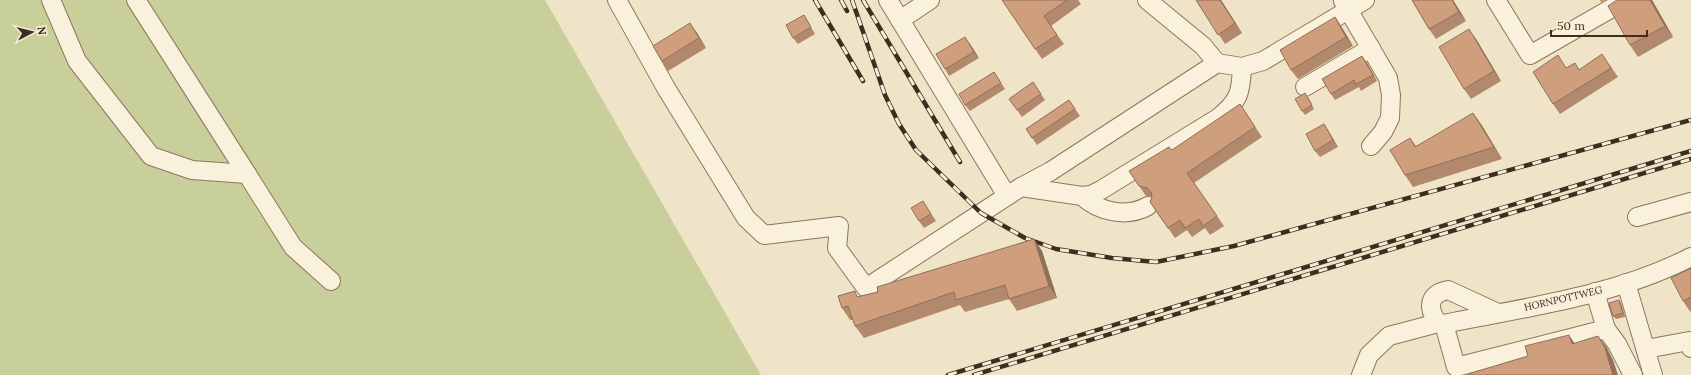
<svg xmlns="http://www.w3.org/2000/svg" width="1691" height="375" viewBox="0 0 1691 375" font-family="Lora,serif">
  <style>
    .green { fill: #c9cf9b }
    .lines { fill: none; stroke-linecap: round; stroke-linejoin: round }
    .minor-casing { stroke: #8d765c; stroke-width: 20 }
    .minor { stroke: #faf1dc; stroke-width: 18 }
    .rail-casing { stroke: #3d2e20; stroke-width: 4.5 }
    .rail { stroke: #f7eed8; stroke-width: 3; stroke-dasharray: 9; stroke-linecap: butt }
    .wall { fill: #b2896c }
    .shaded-wall { fill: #916f58 }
    .building { fill: #cf9f7d; stroke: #916f58 }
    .labels { text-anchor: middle; stroke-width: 4; stroke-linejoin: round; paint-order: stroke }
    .street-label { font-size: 10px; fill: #3d2e20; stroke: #f7eed8 }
  </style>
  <rect width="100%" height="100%" fill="#f0e4c8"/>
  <polygon class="green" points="0,0 545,0 761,375 0,375"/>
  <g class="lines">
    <defs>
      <g id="minor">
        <polyline points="51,0 77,61 151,156 192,170 247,174 293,247 331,281"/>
        <polyline points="136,0 247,174"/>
        <polyline points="617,0 666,88 746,218 764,235 839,226 837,248 866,288 1021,187 1051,171 1217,63 1242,67 1263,61 1365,0"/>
        <polyline points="888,0 1007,196"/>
        <polyline points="1147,0 1203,46 1217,63"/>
        <polyline points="1496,0 1530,55 1626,0"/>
        <polyline points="1343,1 1388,78 1391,95 1390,118 1383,132 1371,146"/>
        <polyline points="900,20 930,0"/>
        <polyline points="1305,87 1371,48"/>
        <path d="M1021 187 1082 196 1091 195 1101 190 1218 118C1239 101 1241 93 1242 67"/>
        <path d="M1082 196C1099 212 1127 218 1148 206"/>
        <polyline points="1637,217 1691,202"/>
        <polyline points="1626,283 1653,375"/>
        <path d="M1438 323C1427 308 1428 294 1448 290L1498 313"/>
        <polyline points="1444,324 1456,367 1606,329 1595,292"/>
        <polyline points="1606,329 1617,344 1633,375"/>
        <polyline points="1646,349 1689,341 1691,348"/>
        <path d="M1361 375 1369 355 1389 336 1438 323 1444 324C1527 307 1615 296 1691 257"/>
      </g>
    </defs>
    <use href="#minor" class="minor-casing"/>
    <use href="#minor" class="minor"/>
    <defs>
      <g id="rail">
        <polyline points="815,0 863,81"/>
        <polyline points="841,0 847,11"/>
        <polyline points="852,0 885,95 899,124 916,150 981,213 1025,238 1056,249 1112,258 1156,262 1234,246 1691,120"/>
        <polyline points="863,0 960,162"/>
        <polyline points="948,375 1691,151"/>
        <polyline points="974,375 1691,159"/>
      </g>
    </defs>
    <use href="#rail" class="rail-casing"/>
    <use href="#rail" class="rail"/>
  </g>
  <g class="wall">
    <polygon points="1002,0 1078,0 1081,4 1051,26 1064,44 1042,59"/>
    <polygon points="1196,0 1221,0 1242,33 1225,44"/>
    <polygon points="1412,0 1453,0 1466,21 1436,39 1429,29"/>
    <polygon points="1600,0 1605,0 1601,2"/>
    <polygon points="1652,0 1673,37 1638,57 1630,45"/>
    <polygon points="804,15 815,34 798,44 793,38"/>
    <polygon points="1335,17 1341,26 1353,46 1298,79 1291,70"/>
    <polygon points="697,33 706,48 668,71 662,61"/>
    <polygon points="1476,39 1501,81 1471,99 1464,89"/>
    <polygon points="970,44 979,58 949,76 945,69"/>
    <polygon points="1367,63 1377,81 1361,91 1359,87 1335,100 1331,94"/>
    <polygon points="1609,64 1618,77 1560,114 1553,104 1566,68 1579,69"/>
    <polygon points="994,72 1005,89 970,111 965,105"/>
    <polygon points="1033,82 1045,100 1022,117 1009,99"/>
    <polygon points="1308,97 1314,109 1305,115 1302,111"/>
    <polygon points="1069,100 1080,116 1037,145 1026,129"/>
    <polygon points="1240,104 1262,137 1194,183 1224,226 1210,235 1205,228 1192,237 1187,230 1175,238 1150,202 1152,197 1146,196 1129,171 1172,150"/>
    <polygon points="1324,124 1338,147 1320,157 1315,151"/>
    <polygon points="1481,124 1502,159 1413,187 1405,175 1410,138 1416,146"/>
    <polygon points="923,201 936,221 924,228 919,221"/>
    <polygon points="1034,239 1042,251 1057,298 1017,311 1009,299 965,312 960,305 864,338 855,326 853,320 850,320 842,308 859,296 878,292"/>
    <polygon points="1691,268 1691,313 1683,301"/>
    <polygon points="1619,300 1621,304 1625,317 1616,319 1613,316"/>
  </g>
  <g class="shaded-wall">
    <polygon points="1220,0 1221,0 1242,33 1235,23"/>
    <polygon points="1452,0 1453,0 1466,21 1459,12"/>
    <polygon points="1650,0 1652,0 1673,37 1665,26"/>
    <polygon points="1335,17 1341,26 1353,46 1346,37"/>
    <polygon points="690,23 697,33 706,48 699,38"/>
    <polygon points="1469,29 1476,39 1501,81 1494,71"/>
    <polygon points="965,37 970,44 979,58 974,52"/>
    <polygon points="1362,56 1367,63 1377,81 1373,75"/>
    <polygon points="1473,113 1481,124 1502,159 1494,147"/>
    <polygon points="1324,124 1328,130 1338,147 1333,140"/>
    <polygon points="1034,239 1042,251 1057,298 1049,286"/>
    <polygon points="1619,300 1621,304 1625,317 1623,313"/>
    <polygon points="1569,335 1577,347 1572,344"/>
    <polygon points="1598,336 1607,348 1613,360 1618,375 1613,375"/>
  </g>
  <g class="building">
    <polygon points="1002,0 1067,0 1044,16 1057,35 1035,49"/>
    <polygon points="1196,0 1220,0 1235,23 1218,35"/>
    <polygon points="1412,0 1452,0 1459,12 1429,29"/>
    <polygon points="1617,0 1650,0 1665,26 1630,45 1608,6"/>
    <polygon points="804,15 811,27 793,38 786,25"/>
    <polygon points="1335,17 1346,37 1291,70 1280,50"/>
    <polygon points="690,23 699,38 662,61 653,46"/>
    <polygon points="1469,29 1494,71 1464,89 1439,47"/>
    <polygon points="965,37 974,52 945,69 936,54"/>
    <polygon points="1602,54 1611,68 1553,104 1533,72 1558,55 1566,68 1575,63 1579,70"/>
    <polygon points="1362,56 1373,75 1356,84 1354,80 1331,94 1322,79"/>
    <polygon points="994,72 1001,83 965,105 959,94"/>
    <polygon points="1033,82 1041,94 1017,110 1009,99"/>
    <polygon points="1305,93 1312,105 1302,111 1295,99"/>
    <polygon points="1069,100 1075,109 1032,138 1026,129"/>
    <polygon points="1240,104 1255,127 1187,173 1217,216 1203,226 1199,219 1185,228 1180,220 1168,228 1150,202 1152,197 1151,192 1147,188 1139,186 1129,171 1169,147 1172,150"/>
    <polygon points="1473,113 1494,147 1405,175 1390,150 1410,138 1415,147"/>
    <polygon points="1324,124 1333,140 1315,151 1306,134"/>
    <polygon points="923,201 931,214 919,221 911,208"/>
    <polygon points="1034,239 1049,286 1009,299 1005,285 956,300 954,292 855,326 848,306 842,308 838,296 855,291 857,297 878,292 877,287"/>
    <polygon points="1691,268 1691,297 1683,301 1671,278"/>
    <polygon points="1619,300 1623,313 1613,316 1609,303"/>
    <polygon points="1569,335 1572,344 1598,336 1605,348 1613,375 1468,375 1468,374 1528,356 1525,346"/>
  </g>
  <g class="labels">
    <g class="street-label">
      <text transform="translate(1563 298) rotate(-13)" y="4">HORNPOTTWEG</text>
    </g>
  </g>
  <g transform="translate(32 32) rotate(83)" stroke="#f7eed8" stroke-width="3" paint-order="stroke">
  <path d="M0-3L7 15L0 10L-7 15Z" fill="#3d2e20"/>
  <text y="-6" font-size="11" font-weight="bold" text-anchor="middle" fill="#3d2e20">N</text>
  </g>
  <path d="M1551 30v6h96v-6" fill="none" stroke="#3d2e20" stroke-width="2"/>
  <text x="1557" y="30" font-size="12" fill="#3d2e20" stroke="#f7eed8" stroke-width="3" paint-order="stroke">50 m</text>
</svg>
